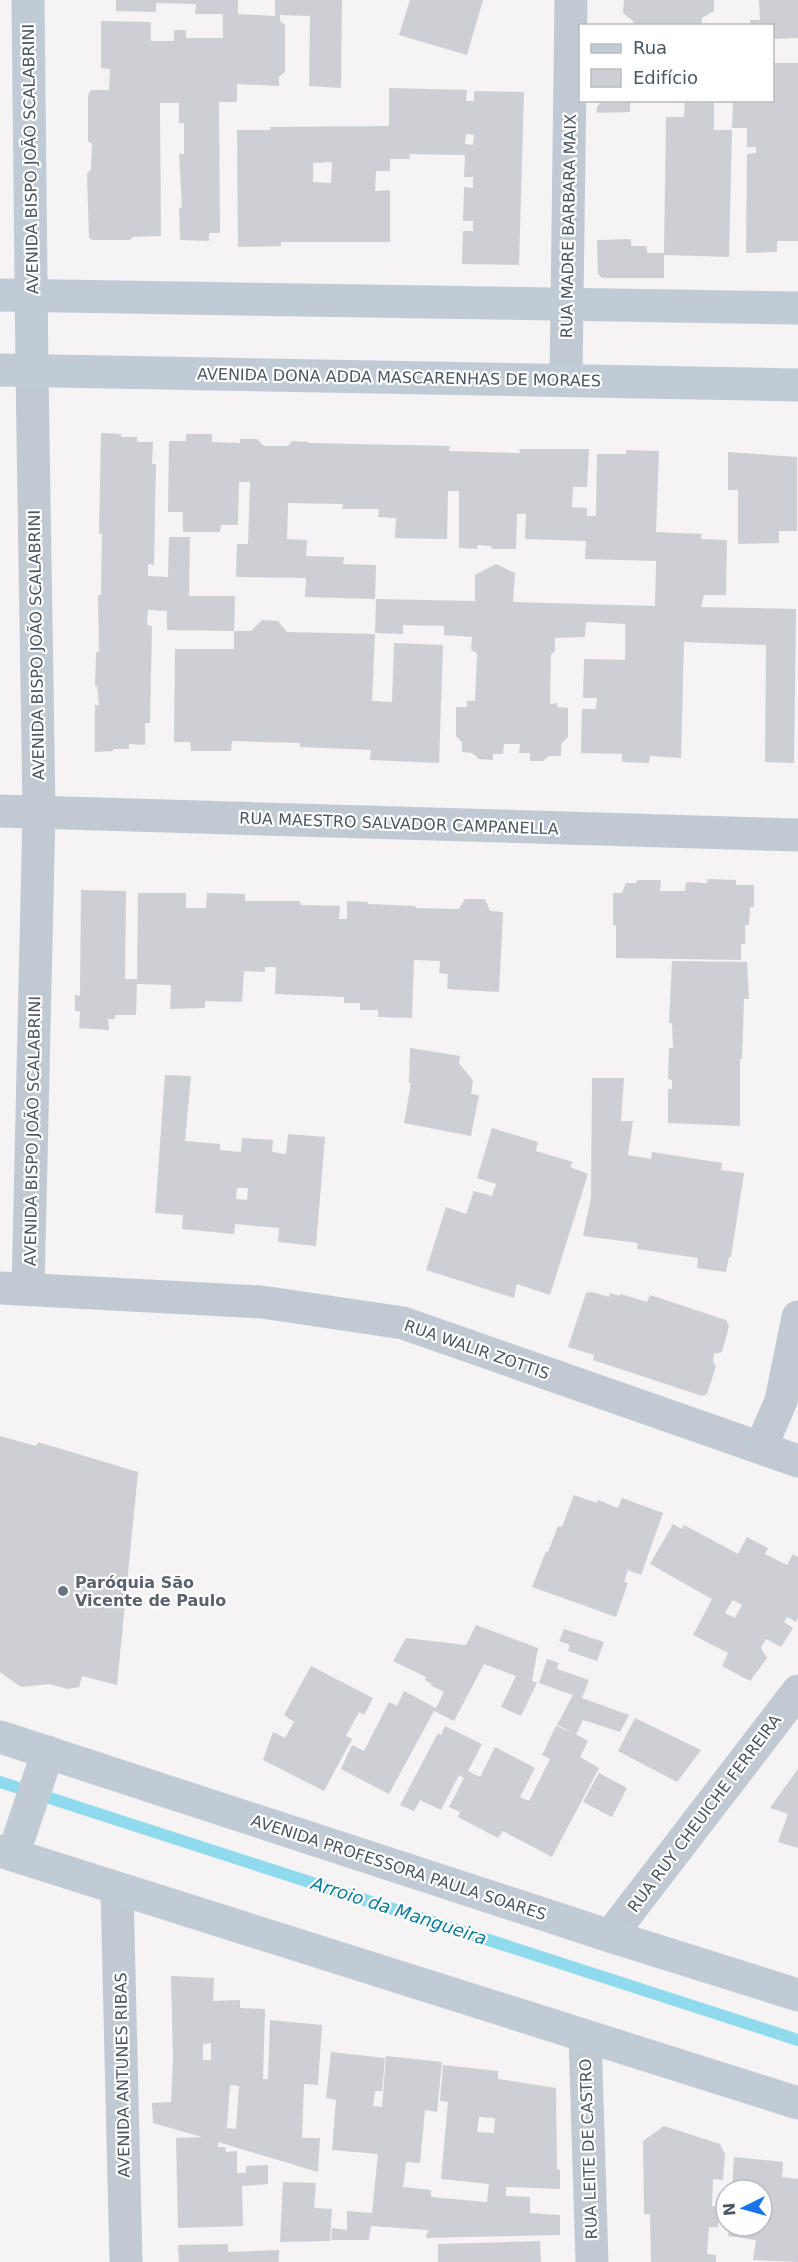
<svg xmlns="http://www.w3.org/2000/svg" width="798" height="2262" viewBox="0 0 798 2262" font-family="'DejaVu Sans',sans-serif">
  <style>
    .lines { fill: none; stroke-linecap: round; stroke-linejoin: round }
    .stream { stroke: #90daee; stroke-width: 12 }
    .building { fill: #cdcfd5; fill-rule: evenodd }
    .street { stroke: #c1cad2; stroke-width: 33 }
    .secondary { stroke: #c1cbd6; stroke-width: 33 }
    .worship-dot { fill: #6b7280; stroke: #fff; stroke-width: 2 }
    .labels { text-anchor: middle; stroke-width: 4.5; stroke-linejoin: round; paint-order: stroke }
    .street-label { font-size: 16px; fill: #4a5661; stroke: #fff }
    .worship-label { font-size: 16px; font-weight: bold; fill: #5b616d; stroke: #fff; text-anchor: start }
    .water-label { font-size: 18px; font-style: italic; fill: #0c7c9b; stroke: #fff }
  </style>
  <rect width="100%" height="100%" fill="#f5f3f3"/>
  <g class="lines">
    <polyline class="stream" points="0,1782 798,2040"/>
  </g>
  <g class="building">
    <polygon points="116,0 238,0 238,14 275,16 275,0 342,0 341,88 309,86 310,16 280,15 280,21 285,25 285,72 279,77 279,86 237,84 237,102 219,102 220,233 209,233 209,241 180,240 179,208 182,207 179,154 184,154 184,123 179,123 179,103 160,103 161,236 133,237 130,240 93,240 89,238 87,174 91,169 92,144 88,141 88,95 91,90 109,90 110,69 101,68 101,21 151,22 151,41 174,41 174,30 186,30 186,38 223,38 223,14 195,14 196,4 156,3 156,12 116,11"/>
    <polygon points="410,0 483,0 467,55 399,35"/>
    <polygon points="624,0 714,0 714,11 702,18 702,26 634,26 633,21 623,13"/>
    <polygon points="759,0 798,0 798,38 772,39 772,26 750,26 750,20 760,20"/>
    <polygon points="772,63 798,63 798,241 777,241 777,252 746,253 747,154 756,153 756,147 747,147 747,128 732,128 733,100 772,100"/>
    <path d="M389 88 467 90 466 101H474V91L524 92 519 265 462 264 463 231H473V221H463L464 187 473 188V177H464L465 155 409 154 410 159H390V171H376L375 191 390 190V242H281V246L238 247 237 130H270V127L389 126ZM466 134 474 135 473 145 465 144ZM332 162 331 183 313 182V163Z"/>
    <polygon points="602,100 630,100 630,112 597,113 597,107"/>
    <polygon points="685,100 714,101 714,130 732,130 729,257 664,255 664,278 602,278 598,274 597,240 631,239 631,246 647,246 647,253 664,253 666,117 684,117"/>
    <polygon points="101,433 121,434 121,437 137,437 137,442 153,442 152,464 156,464 154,565 148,564 148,576 168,577 169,537 190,537 189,596 235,596 234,631 167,630 167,611 148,610 147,625 152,626 150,723 145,723 145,745 129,744 129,749 113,749 113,751 95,752 95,705 99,705 97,686 95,686 96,652 99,652 98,595 101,595 102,534 99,534"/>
    <polygon points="186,434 212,434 212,442 240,443 240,439 257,439 264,446 288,446 292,441 309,442 309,443 450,446 449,451 520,453 519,449 589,449 587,487 573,487 572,507 587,508 587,516 596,516 597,454 626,454 626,450 659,451 656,532 702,534 701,539 727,540 726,595 704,595 701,607 796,609 794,763 765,762 766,645 684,642 681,758 650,756 649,763 622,762 622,754 581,753 582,709 596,709 597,698 583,698 584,659 625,660 625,624 586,622 585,637 555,638 555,651 551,655 550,704 558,703 557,707 568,708 568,737 561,744 561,756 549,756 543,761 530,761 530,753 519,753 520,744 504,744 503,754 493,754 493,760 479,759 472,753 462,752 462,742 456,736 456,707 467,707 467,701 475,701 477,653 471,650 472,637 444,635 444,626 403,625 403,634 375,633 376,599 475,601 475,575 496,564 515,573 513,602 655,606 656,561 585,559 586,541 525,539 526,514 517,514 516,549 492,549 491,546 478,545 477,549 459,548 459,491 448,491 447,539 395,538 396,518 378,517 379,509 342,509 343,504 288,503 287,539 307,540 306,556 344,557 343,564 376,565 375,599 305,597 306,578 236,577 237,544 248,544 250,482 239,482 238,525 221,525 220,532 183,532 183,512 168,512 169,441 186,441"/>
    <polygon points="728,452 797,457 797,531 779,531 779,543 738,544 738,490 728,490"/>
    <polygon points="262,620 278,621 287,632 375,634 372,701 392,702 394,643 443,645 439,763 370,760 371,750 300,747 300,743 232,741 231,751 191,751 190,742 174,742 175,649 234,649 234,631 251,631"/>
    <polygon points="707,879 736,880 736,885 754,885 754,907 750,907 749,925 745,925 745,944 741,944 741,960 616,958 616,926 613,925 613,893 622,893 626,883 636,883 637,880 661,880 660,891 685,891 686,882 707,883"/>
    <polygon points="81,890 126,891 125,979 137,979 138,893 186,893 186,908 206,908 207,893 245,894 245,901 300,901 301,905 340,906 339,919 347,919 347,901 368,902 368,904 415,906 416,908 459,909 465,899 485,899 490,911 503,912 499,992 447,989 448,974 439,973 440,961 414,960 412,1018 378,1017 378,1010 360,1010 360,1003 344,1003 344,997 275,994 276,967 265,967 265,972 244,971 242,1002 205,1001 205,1008 170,1009 171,985 137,984 136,1015 115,1015 115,1019 108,1019 109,1030 79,1028 80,1011 75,1011 75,995 80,996"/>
    <polygon points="672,961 747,962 749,999 744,999 742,1059 740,1059 740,1126 668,1123 668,1089 672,1089 672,1080 668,1079 669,1048 673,1048 672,1023 669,1023"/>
    <polygon points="410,1048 460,1056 459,1063 473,1081 471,1094 479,1095 471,1136 404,1123 411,1083 409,1083"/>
    <path d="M165 1075 191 1076 185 1141 220 1144V1150L241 1152 242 1138 273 1140 272 1152 286 1154 288 1134 325 1137 316 1246 278 1242 279 1228 235 1224 234 1234 182 1229 183 1215 155 1213ZM237 1188H248L247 1200 236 1199Z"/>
    <polygon points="592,1078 624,1078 621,1121 633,1121 628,1155 651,1159 652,1152 722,1163 721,1170 744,1173 731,1257 729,1257 726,1272 697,1268 698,1258 637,1249 638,1243 583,1236 591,1198"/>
    <polygon points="492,1128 538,1142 536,1151 573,1162 570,1167 588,1174 550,1295 517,1284 514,1298 426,1270 446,1207 466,1214 474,1191 492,1196 496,1184 477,1178"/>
    <polygon points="592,1292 609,1297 610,1293 620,1296 621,1294 647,1302 650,1295 726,1320 729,1326 722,1352 714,1354 713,1362 716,1366 707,1394 702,1396 593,1360 594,1355 568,1347 586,1293"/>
    <polygon points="0,1436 36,1446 38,1442 138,1472 117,1685 82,1676 79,1687 67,1689 50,1684 21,1687 0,1672"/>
    <polygon points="574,1495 597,1503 598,1500 618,1508 622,1498 663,1513 641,1575 628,1570 624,1582 628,1583 616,1617 532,1587 546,1551 548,1552 558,1526 562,1527"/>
    <path d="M673 1524 682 1529 684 1525 738 1554 747 1537 768 1548 765 1554 787 1565 793 1554 798 1557V1618L796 1622 787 1617 784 1622 793 1628 781 1647 766 1639 761 1648 767 1658 750 1681 722 1666 728 1653 693 1635 712 1599 650 1564ZM733 1600 742 1605 735 1618 725 1613Z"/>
    <polygon points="476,1625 538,1648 532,1681 537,1683 521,1716 501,1707 516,1676 484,1664 454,1721 434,1711 389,1794 341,1769 352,1745 364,1751 389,1702 397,1706 404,1691 436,1708 444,1692 430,1685 432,1684 425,1680 426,1677 393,1661 406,1638 466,1645"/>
    <polygon points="564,1629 604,1642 597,1661 568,1651 570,1645 559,1641"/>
    <polygon points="547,1659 559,1663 557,1669 589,1680 582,1698 629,1715 620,1732 583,1720 576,1734 588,1741 580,1757 599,1768 552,1857 503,1831 498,1838 458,1817 460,1812 449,1807 464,1778 459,1775 441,1810 420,1800 414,1811 400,1805 438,1733 441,1735 445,1726 482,1744 468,1771 480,1777 495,1747 535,1768 520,1797 529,1801 550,1759 542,1755 556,1726 575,1734 557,1725 573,1695 539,1683"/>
    <polygon points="311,1666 373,1698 364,1715 359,1712 346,1736 352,1739 324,1791 263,1760 273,1732 285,1738 294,1722 284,1715"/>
    <polygon points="635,1718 701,1750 677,1782 618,1751"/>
    <polygon points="798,1769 798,1848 778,1842 788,1814 770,1808"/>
    <polygon points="599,1773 627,1788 612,1817 583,1802"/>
    <path d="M171 1976 214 1978 213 2001 240 2000V2008L265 2009 263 2079H268L270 2020 322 2025 318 2085 304 2084 302 2138H320L318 2172 218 2142V2147H225L226 2152 237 2151V2173H246V2166L268 2165V2184L242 2186 243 2226 178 2228 176 2138 202 2137 153 2123 152 2103 171 2102 173 2059ZM211 2043V2060H203V2044ZM230 2085 239 2086 236 2129 227 2128Z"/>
    <path d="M331 2052 385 2058 382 2091H375L373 2106 382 2107 386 2056 442 2062 437 2112 425 2110 420 2163 406 2162 403 2187 431 2190V2197L487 2202 489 2184 441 2179 448 2102 440 2101 443 2065 498 2071V2079L556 2088 557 2169 560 2170V2189L506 2187V2196L530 2197V2213L560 2215V2235L426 2238 428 2230 371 2226 369 2240H331L332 2228 347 2230V2211L372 2213 378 2154 332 2150 336 2100 326 2098ZM479 2117 495 2118 494 2133 477 2132Z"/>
    <polygon points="664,2126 720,2144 725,2154 723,2180 713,2179 712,2206 720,2206 718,2227 709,2227 707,2254 716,2255 716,2262 651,2262 650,2214 644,2214 643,2141"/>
    <polygon points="734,2157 783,2162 782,2177 798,2179 798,2262 753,2260 756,2240 728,2236 729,2226 762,2226 762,2190 732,2190"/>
    <polygon points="283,2182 316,2183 314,2208 332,2209 330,2241 280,2242"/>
    <polygon points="540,2241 541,2262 438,2262 438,2244"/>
    <polygon points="228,2244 228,2252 279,2250 279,2262 179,2262 178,2245"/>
  </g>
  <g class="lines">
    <g class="street">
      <polyline points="566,380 571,0"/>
      <polyline points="0,811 798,835"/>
      <polyline points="0,1288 262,1302 403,1323 798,1461"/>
      <polyline points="28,1289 39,812 32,371"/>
      <polyline points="761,1447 781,1401 798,1317"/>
      <polyline points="117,1889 126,2262"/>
      <polyline points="610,1936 798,1691"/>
      <polyline points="585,2036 592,2262"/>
    </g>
    <g class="secondary">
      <polyline points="28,0 32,371"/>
      <polyline points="0,295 798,308"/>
      <polyline points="0,370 798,385"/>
      <polyline points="0,1737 610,1936 798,1995"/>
      <polyline points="0,1851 798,2103"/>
      <polyline points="13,1855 48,1752"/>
    </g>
  </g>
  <circle class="worship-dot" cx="63" cy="1591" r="6"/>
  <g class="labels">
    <g class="street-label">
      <text transform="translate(30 159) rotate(-91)" y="6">AVENIDA BISPO JOÃO SCALABRINI</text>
      <text transform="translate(568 226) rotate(-89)" y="6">RUA MADRE BARBARA MAIX</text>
      <text transform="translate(399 377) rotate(1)" y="6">AVENIDA DONA ADDA MASCARENHAS DE MORAES</text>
      <text transform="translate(36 645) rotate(-91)" y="6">AVENIDA BISPO JOÃO SCALABRINI</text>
      <text transform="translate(399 823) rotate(2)" y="6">RUA MAESTRO SALVADOR CAMPANELLA</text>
      <text transform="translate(32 1131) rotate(-89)" y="6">AVENIDA BISPO JOÃO SCALABRINI</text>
      <text transform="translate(477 1349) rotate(19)" y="6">RUA WALIR ZOTTIS</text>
      <text transform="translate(704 1813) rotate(-53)" y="6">RUA RUY CHEUICHE FERREIRA</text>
      <text transform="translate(399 1867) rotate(18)" y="6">AVENIDA PROFESSORA PAULA SOARES</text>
      <text transform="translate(122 2075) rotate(-91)" y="6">AVENIDA ANTUNES RIBAS</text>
      <text transform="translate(588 2149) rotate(-92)" y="6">RUA LEITE DE CASTRO</text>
    </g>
    <g class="worship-label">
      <text x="75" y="1588">Paróquia São<tspan x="75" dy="18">Vicente de Paulo</tspan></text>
    </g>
    <g class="water-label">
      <text transform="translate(399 1911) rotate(18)" y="6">Arroio da Mangueira</text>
    </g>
  </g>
  <rect x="579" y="24" width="195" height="78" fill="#ffffff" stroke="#b7bbc0" stroke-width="1.5"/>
  <rect x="591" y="44" width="30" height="9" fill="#c1cbd6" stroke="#b7bbc0" stroke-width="1.5"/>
  <text x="633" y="54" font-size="18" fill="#4a5661">Rua</text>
  <rect x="591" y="69" width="30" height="18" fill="#cdcfd5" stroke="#b7bbc0" stroke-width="1.5"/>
  <text x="633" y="84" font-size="18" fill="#4a5661">Edifício</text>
  <g transform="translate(744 2208) rotate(265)"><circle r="28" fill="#ffffff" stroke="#b7bbc0" stroke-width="1.5"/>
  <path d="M0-4.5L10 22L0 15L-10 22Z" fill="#1a73e8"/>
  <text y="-9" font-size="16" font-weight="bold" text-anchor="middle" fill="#4a5661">N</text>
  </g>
</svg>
